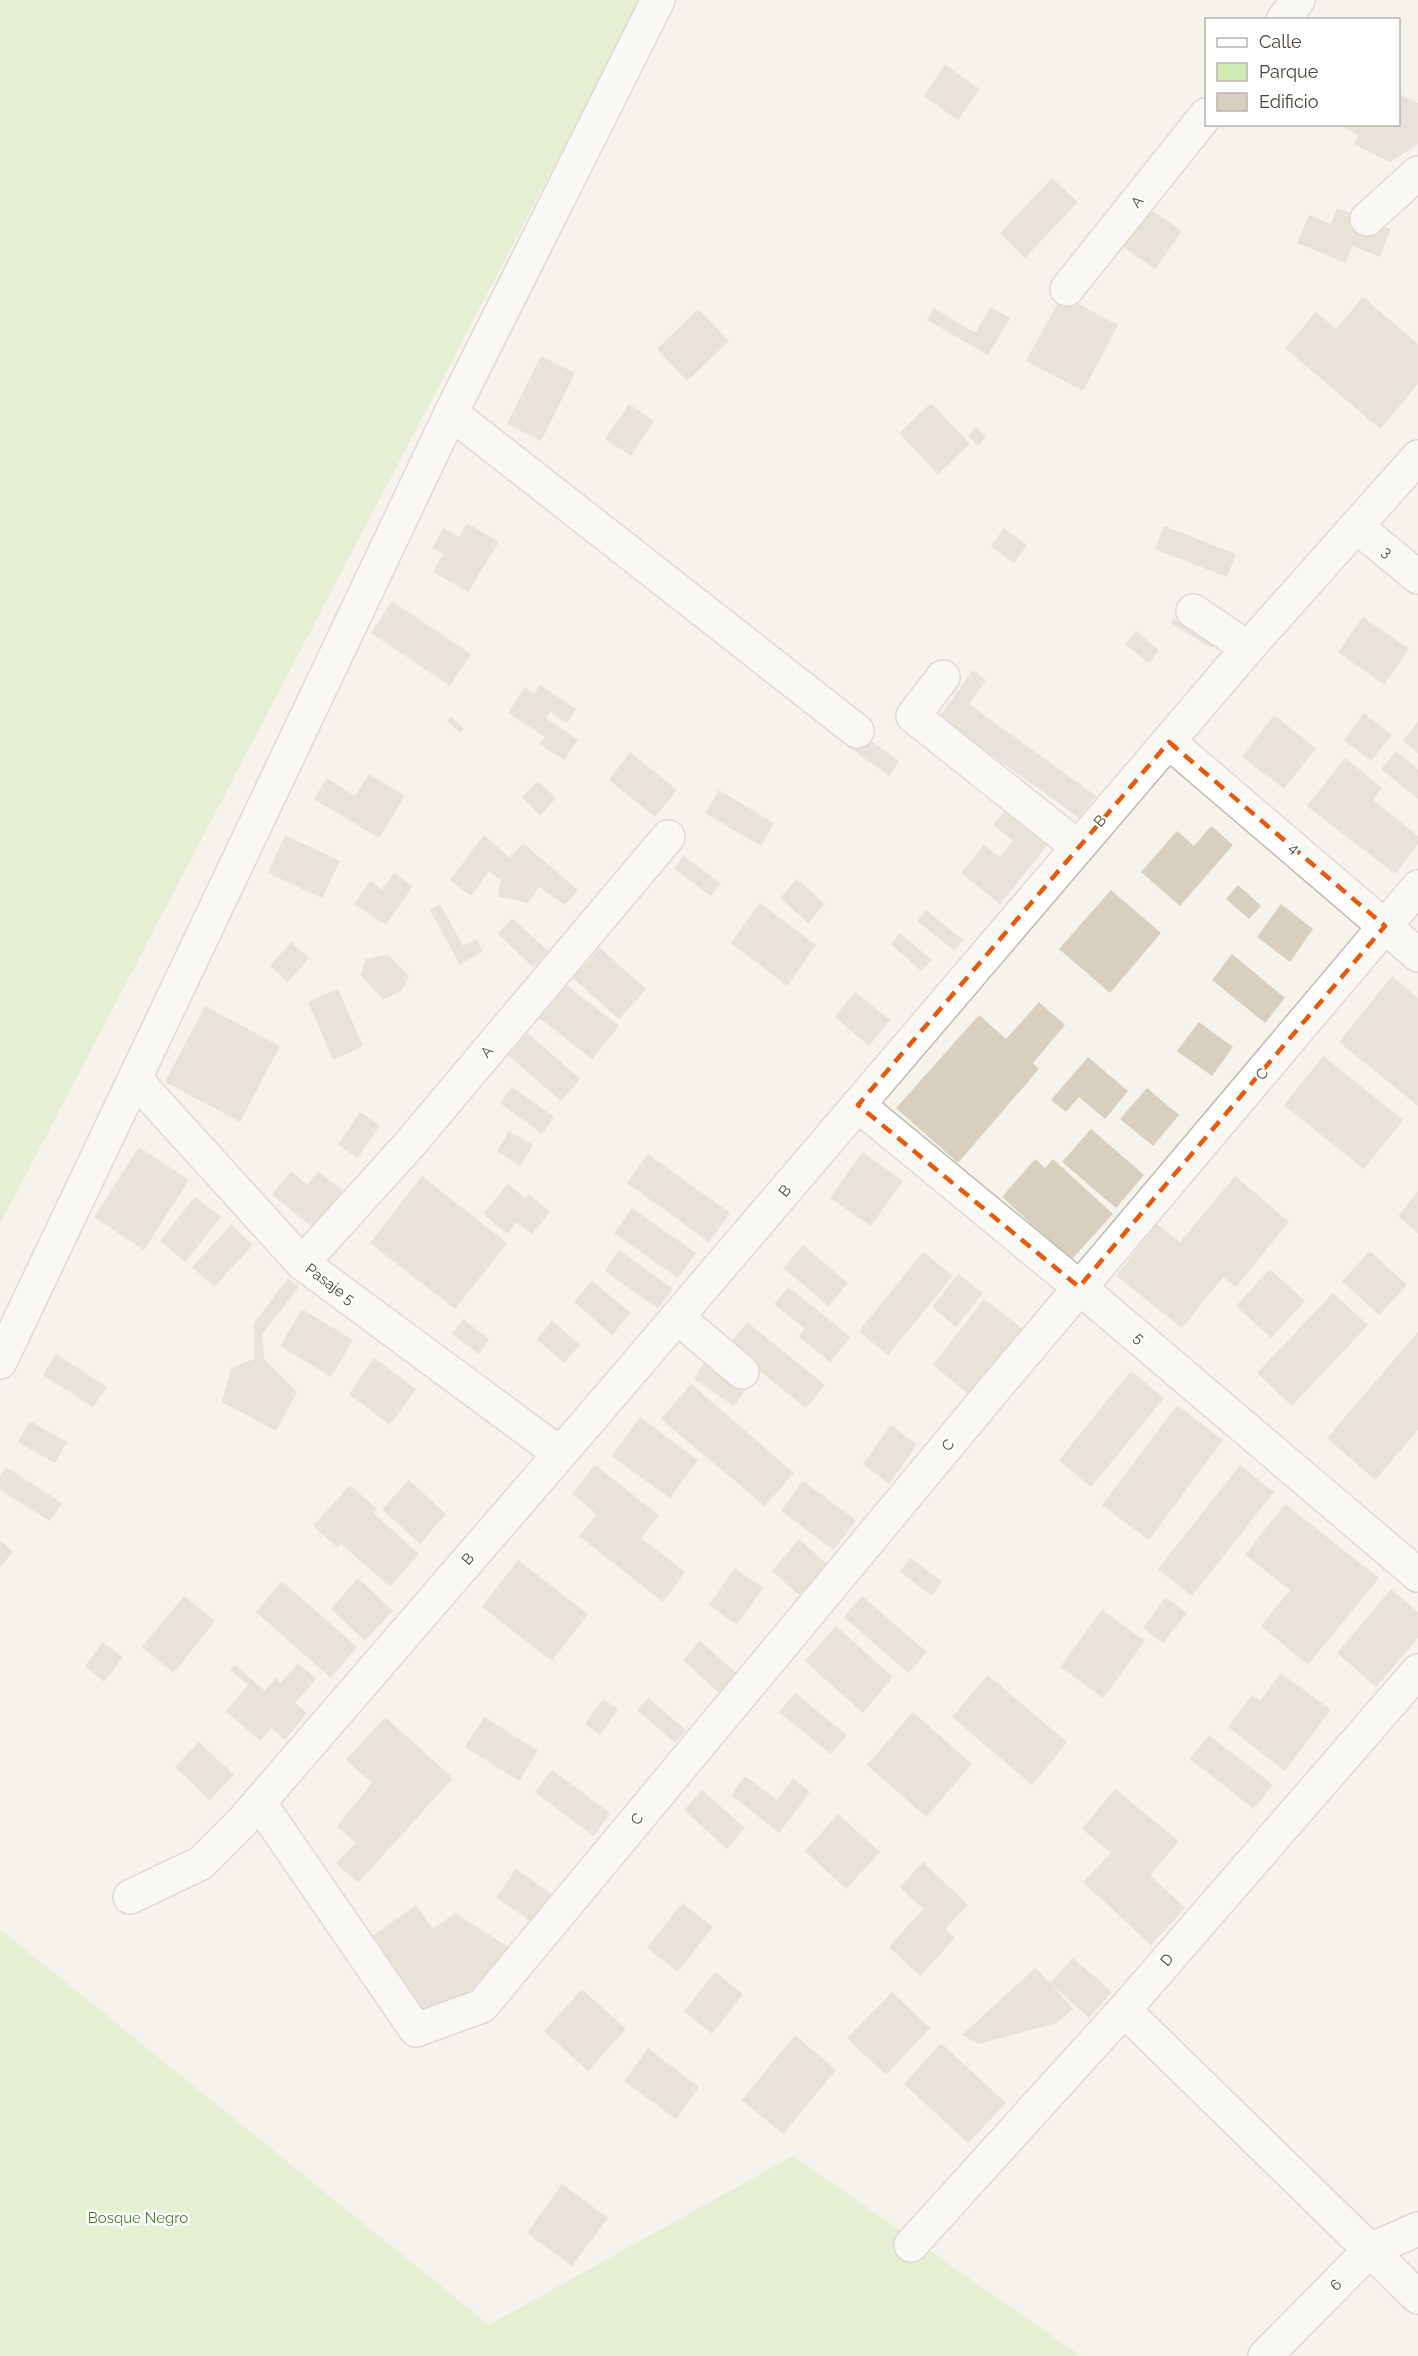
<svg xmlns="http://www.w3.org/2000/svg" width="1418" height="2356" viewBox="0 0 1418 2356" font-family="Raleway,sans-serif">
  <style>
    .green { fill: #d2eab5 }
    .building { fill: #d8cfc1 }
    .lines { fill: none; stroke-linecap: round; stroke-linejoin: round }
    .minor-casing { stroke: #c2bbae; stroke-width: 36 }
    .minor { stroke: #fff; stroke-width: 33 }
    .marked { fill: none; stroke: #e8590c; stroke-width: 4.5; stroke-dasharray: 12 8; stroke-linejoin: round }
    .labels { text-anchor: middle; stroke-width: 5; stroke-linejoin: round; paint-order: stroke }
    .street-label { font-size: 15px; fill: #4b4439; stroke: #fff }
    .park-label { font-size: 15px; fill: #4a7f2a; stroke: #fff }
  </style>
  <rect width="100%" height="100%" fill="#f6f3ec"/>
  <g class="green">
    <polygon points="0,0 641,0 0,1224"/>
    <polygon points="0,1929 489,2325 793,2156 1081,2356 0,2356"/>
  </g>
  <g class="building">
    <polygon points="945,65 980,89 958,120 924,96"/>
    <polygon points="1398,93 1418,103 1418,144 1390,162 1354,144 1358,135 1337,124 1398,124"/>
    <polygon points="1052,178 1078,202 1025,258 1000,233"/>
    <polygon points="1144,205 1182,231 1155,269 1118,243"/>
    <polygon points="1337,208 1391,229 1380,257 1352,246 1346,263 1297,243 1309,215 1331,224"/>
    <polygon points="1062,295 1118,325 1083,391 1026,361"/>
    <polygon points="1363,297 1418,344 1418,384 1380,429 1285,348 1316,312 1336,329"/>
    <polygon points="991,307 1010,318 988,355 927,320 934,308 975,333"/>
    <polygon points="698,309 729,341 687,381 657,349"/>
    <polygon points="541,356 575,373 541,441 507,424"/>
    <polygon points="931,403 970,444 938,474 899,433"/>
    <polygon points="629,404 654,421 631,456 605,439"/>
    <polygon points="976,427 986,437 978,446 968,436"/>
    <polygon points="467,523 499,542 468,592 433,572 443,554 432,548 444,528 459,537"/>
    <polygon points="1164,526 1236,554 1227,577 1155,549"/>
    <polygon points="1004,528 1027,545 1014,563 991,546"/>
    <polygon points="392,601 471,654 450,686 371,633"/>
    <polygon points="1363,617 1409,649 1384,685 1338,652"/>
    <polygon points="1173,618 1214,644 1211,648 1171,623"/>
    <polygon points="1136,631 1159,650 1149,663 1125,644"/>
    <polygon points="973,670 986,680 969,704 1096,796 1079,818 939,717"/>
    <polygon points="540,685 576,709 567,723 550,712 546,718 578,740 564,760 539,744 545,737 508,713 525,687 534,694"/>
    <polygon points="1364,713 1392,735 1371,761 1344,740"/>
    <polygon points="1274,715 1316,748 1284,789 1242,757"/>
    <polygon points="451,717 464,729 460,733 447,721"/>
    <polygon points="1418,722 1418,753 1403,741"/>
    <polygon points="857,731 899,761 889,776 846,745"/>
    <polygon points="1396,751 1418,769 1418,799 1381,769"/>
    <polygon points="630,752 677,790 655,817 609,780"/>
    <polygon points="1345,758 1382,788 1373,800 1418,836 1418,844 1395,874 1307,806"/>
    <polygon points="369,774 405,796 379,838 314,799 327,778 355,796"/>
    <polygon points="538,781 556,798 540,815 522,797"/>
    <polygon points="719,790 774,823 761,846 705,813"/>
    <polygon points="1008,806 1051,841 1000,904 961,873 984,845 1000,857 1013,841 993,825"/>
    <polygon points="1211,826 1233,845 1180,906 1141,872 1177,831 1194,846"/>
    <polygon points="285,835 340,861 322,898 268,873"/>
    <polygon points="484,835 510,858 523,843 578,890 565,905 539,887 528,903 498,896 501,880 489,871 471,896 450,880"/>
    <polygon points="683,856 721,883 711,896 674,869"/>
    <polygon points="394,873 413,886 386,925 354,904 370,881 382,890"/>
    <polygon points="797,879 825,904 808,923 780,898"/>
    <polygon points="1238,885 1261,906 1249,919 1226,899"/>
    <polygon points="1111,890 1161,933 1110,993 1059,949"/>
    <polygon points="760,903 816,945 787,986 731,943"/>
    <polygon points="440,904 463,946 476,939 483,951 460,965 430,910"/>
    <polygon points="1281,904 1313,929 1290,962 1257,937"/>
    <polygon points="926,910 963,940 955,951 917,921"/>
    <polygon points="512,918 548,951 533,967 498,934"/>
    <polygon points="900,933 932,960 921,971 891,944"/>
    <polygon points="291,942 309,958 288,982 270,966"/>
    <polygon points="600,948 646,989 619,1019 573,978"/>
    <polygon points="1232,954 1285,998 1265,1023 1212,980"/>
    <polygon points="388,955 409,976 402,990 383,1000 361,975 365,959"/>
    <polygon points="1392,976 1418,998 1418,1106 1339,1042"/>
    <polygon points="564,983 619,1026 592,1059 538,1017"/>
    <polygon points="338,989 363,1046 333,1060 308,1002"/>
    <polygon points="855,992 890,1020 869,1046 835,1017"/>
    <polygon points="1039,1002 1065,1025 1033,1063 1039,1069 958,1163 896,1108 979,1015 1006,1039"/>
    <polygon points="205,1006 280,1046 240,1122 165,1082"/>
    <polygon points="1199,1022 1233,1047 1212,1076 1177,1051"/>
    <polygon points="528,1033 580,1079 561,1101 508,1055"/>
    <polygon points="1323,1056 1403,1120 1364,1169 1284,1105"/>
    <polygon points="1088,1057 1128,1091 1105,1119 1079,1097 1066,1112 1051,1100"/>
    <polygon points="512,1087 554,1117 542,1134 500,1103"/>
    <polygon points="1147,1088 1179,1115 1153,1146 1120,1119"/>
    <polygon points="360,1112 380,1125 358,1158 338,1145"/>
    <polygon points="1091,1129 1144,1175 1116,1208 1062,1162"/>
    <polygon points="509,1131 533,1145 520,1166 497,1151"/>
    <polygon points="139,1147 189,1180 144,1250 94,1217"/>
    <polygon points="862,1152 903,1181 871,1226 830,1198"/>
    <polygon points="648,1154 730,1213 709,1242 627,1183"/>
    <polygon points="1035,1159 1045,1168 1053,1159 1113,1214 1071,1260 1002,1197"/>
    <polygon points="291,1171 307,1185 318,1171 343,1191 314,1228 272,1195"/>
    <polygon points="422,1176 507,1243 455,1309 370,1243"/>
    <polygon points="1235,1176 1289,1222 1236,1287 1223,1277 1182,1328 1116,1276 1157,1224 1180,1242"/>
    <polygon points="508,1184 526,1199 529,1194 550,1212 532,1234 517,1222 507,1234 483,1214"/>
    <polygon points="1418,1191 1418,1233 1398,1216"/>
    <polygon points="195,1197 221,1217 185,1262 160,1241"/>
    <polygon points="632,1208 696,1253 678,1278 614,1233"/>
    <polygon points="231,1225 253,1245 214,1287 192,1267"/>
    <polygon points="803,1245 848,1283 829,1306 783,1268"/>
    <polygon points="619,1250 673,1289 658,1309 605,1271"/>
    <polygon points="1370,1251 1407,1285 1379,1315 1342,1281"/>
    <polygon points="923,1252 953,1276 888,1355 859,1331"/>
    <polygon points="1270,1269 1305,1301 1271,1338 1236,1306"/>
    <polygon points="958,1274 983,1293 956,1327 932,1307"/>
    <polygon points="288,1278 299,1287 262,1334 264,1359 297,1392 276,1431 222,1402 231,1368 254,1359 254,1323"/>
    <polygon points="592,1281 631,1313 612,1335 574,1302"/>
    <polygon points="789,1287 850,1337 830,1362 798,1336 805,1329 774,1304"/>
    <polygon points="1333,1293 1368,1325 1292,1406 1257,1373"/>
    <polygon points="984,1299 1023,1329 971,1396 933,1365"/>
    <polygon points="302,1309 353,1340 331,1377 280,1346"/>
    <polygon points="463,1319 489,1339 479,1354 452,1334"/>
    <polygon points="552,1321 580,1345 564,1363 537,1339"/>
    <polygon points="747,1322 825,1385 806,1408 728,1346"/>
    <polygon points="1418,1332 1418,1430 1375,1480 1327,1438"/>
    <polygon points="56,1354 107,1387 93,1407 43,1375"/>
    <polygon points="374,1358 416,1389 390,1425 349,1394"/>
    <polygon points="707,1358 748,1386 734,1406 694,1379"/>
    <polygon points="1131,1371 1164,1398 1091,1487 1059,1460"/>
    <polygon points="691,1384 794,1473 765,1506 661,1419"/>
    <polygon points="1177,1405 1223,1440 1149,1540 1102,1505"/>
    <polygon points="640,1417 698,1460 670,1498 612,1456"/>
    <polygon points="30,1421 67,1442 55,1463 18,1442"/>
    <polygon points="891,1425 917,1445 889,1484 863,1464"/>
    <polygon points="595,1465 659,1515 641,1538 685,1572 663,1602 579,1536 597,1514 572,1494"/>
    <polygon points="1240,1465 1274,1492 1192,1596 1158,1569"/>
    <polygon points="6,1467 62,1503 50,1521 0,1490 0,1477"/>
    <polygon points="409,1480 446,1514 420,1544 382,1509"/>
    <polygon points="803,1481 856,1520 834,1550 781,1511"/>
    <polygon points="350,1485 377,1509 373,1513 419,1554 390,1587 341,1544 338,1548 313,1526"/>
    <polygon points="1285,1504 1379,1578 1308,1665 1261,1626 1290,1590 1245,1555"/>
    <polygon points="799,1539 827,1564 800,1596 772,1571"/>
    <polygon points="0,1540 13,1552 0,1567"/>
    <polygon points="910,1558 942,1581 932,1596 900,1572"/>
    <polygon points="518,1560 588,1614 552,1661 482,1607"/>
    <polygon points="735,1568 763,1588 737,1625 709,1605"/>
    <polygon points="358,1578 393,1611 365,1641 331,1609"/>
    <polygon points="282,1581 357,1647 331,1678 256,1612"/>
    <polygon points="1391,1589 1418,1612 1418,1638 1376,1687 1337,1653"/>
    <polygon points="184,1596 215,1621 174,1673 142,1647"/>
    <polygon points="862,1596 927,1652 908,1673 844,1617"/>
    <polygon points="1166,1597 1187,1613 1163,1643 1143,1628"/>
    <polygon points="1102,1610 1145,1641 1103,1698 1060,1667"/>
    <polygon points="836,1626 893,1677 863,1713 805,1661"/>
    <polygon points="700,1641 738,1674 720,1694 683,1660"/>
    <polygon points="103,1642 123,1657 104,1682 85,1666"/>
    <polygon points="298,1663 316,1679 295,1703 307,1713 285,1740 271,1728 260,1741 226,1711 248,1685 230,1670 235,1665 265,1691 275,1678 281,1683"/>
    <polygon points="1281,1673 1331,1710 1285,1771 1228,1727 1252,1695 1260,1701"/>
    <polygon points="988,1675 1067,1742 1032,1785 952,1717"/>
    <polygon points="795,1693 847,1735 831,1754 779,1712"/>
    <polygon points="648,1698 686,1730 675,1743 637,1710"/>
    <polygon points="603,1699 618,1709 600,1735 585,1724"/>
    <polygon points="913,1712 972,1764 926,1817 867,1765"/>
    <polygon points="385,1717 453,1778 358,1883 336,1863 355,1843 337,1826 372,1783 346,1760"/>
    <polygon points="484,1717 538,1751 519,1781 465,1747"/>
    <polygon points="1209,1735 1273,1785 1254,1809 1190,1759"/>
    <polygon points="199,1742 234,1775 210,1800 175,1767"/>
    <polygon points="552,1770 610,1813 594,1836 535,1792"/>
    <polygon points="745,1776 777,1800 793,1778 810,1792 779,1833 731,1795"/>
    <polygon points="1115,1789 1179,1841 1150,1875 1185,1908 1151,1945 1083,1882 1111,1853 1082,1829"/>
    <polygon points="702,1790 745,1828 727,1849 684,1810"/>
    <polygon points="838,1814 880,1852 846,1889 805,1851"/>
    <polygon points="923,1862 968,1905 945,1929 955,1938 920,1976 889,1947 923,1909 900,1887"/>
    <polygon points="516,1869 553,1895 533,1923 496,1897"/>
    <polygon points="682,1903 713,1927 678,1972 647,1948"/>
    <polygon points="416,1905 433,1929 455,1913 510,1948 481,1995 428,2015 366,1945 368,1939"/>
    <polygon points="1073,1958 1112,1992 1089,2018 1050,1983 1073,2009 1057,2023 978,2044 962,2035 1035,1968 1050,1983"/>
    <polygon points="715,1972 743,1994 712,2034 684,2012"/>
    <polygon points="582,1989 626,2029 588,2071 544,2031"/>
    <polygon points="892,1992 930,2028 886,2075 847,2038"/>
    <polygon points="795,2035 836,2070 783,2134 742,2100"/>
    <polygon points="941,2043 1006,2103 968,2143 904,2084"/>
    <polygon points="648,2048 699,2087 676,2119 624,2081"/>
    <polygon points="562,2184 608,2218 572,2266 527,2233"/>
  </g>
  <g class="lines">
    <defs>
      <g id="minor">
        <polyline points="1283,20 1298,0"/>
        <polyline points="1367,219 1418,173"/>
        <polyline points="1067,289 1206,115"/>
        <polyline points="451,413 857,731"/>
        <polyline points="1356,526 1418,577"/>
        <polyline points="1193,611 1248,648"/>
        <polyline points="943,677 913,716 1078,847"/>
        <polyline points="1169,742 1418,955"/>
        <polyline points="135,1079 302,1263 559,1453"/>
        <polyline points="858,1105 1079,1287 1418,1575"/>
        <polyline points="302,1263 409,1145 668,837"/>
        <polyline points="677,1317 742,1372"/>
        <polyline points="0,1362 451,413 658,0"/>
        <polyline points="259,1802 416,2030 482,2006 996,1387 1418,887"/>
        <polyline points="130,1897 201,1863 243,1821 597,1411 1248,648 1418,457"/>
        <polyline points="1124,2010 1418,2297"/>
        <polyline points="911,2245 1124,2010 1418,1671"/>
        <polyline points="1265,2356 1370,2250 1418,2229"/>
      </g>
    </defs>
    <use href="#minor" class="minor-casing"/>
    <use href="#minor" class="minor"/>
  </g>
  <path d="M0 0H1418V2356H0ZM1169 742 1385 926 1079 1287 858 1105Z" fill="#f6f3ec" fill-opacity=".55" fill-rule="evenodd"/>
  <path class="marked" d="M1169 742 1385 926 1079 1287 858 1105Z"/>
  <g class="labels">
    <g class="street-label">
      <text transform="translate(1137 202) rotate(-51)" y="5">A</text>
      <text transform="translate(1387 552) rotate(40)" y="5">3</text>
      <text transform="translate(1100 821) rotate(-49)" y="5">B</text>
      <text transform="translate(1294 848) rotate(40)" y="5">4</text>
      <text transform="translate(487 1052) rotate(-50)" y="5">A</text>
      <text transform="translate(1262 1074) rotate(-50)" y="5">C</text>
      <text transform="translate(785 1191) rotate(-50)" y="5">B</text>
      <text transform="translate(330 1284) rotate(37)" y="5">Pasaje 5</text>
      <text transform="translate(1139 1338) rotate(41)" y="5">5</text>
      <text transform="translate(948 1445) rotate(-50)" y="5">C</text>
      <text transform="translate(468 1559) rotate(-50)" y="5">B</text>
      <text transform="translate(637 1819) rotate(-50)" y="5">C</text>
      <text transform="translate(1167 1960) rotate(-49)" y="5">D</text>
      <text transform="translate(1336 2285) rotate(-45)" y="5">6</text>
    </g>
    <g class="park-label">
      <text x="138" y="2223">Bosque Negro</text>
    </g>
  </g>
  <rect x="1205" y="18" width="195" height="108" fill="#ffffff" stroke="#b7b4b0" stroke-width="1.5"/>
  <rect x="1217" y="38" width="30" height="9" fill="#ffffff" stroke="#b7b4b0" stroke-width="1.5"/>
  <text x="1259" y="48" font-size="18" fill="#4b4439">Calle</text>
  <rect x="1217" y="63" width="30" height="18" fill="#d2eab5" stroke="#b7b4b0" stroke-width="1.5"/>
  <text x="1259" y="78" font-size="18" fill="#4b4439">Parque</text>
  <rect x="1217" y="93" width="30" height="18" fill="#d8cfc1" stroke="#b7b4b0" stroke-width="1.5"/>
  <text x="1259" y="108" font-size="18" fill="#4b4439">Edificio</text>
</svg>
